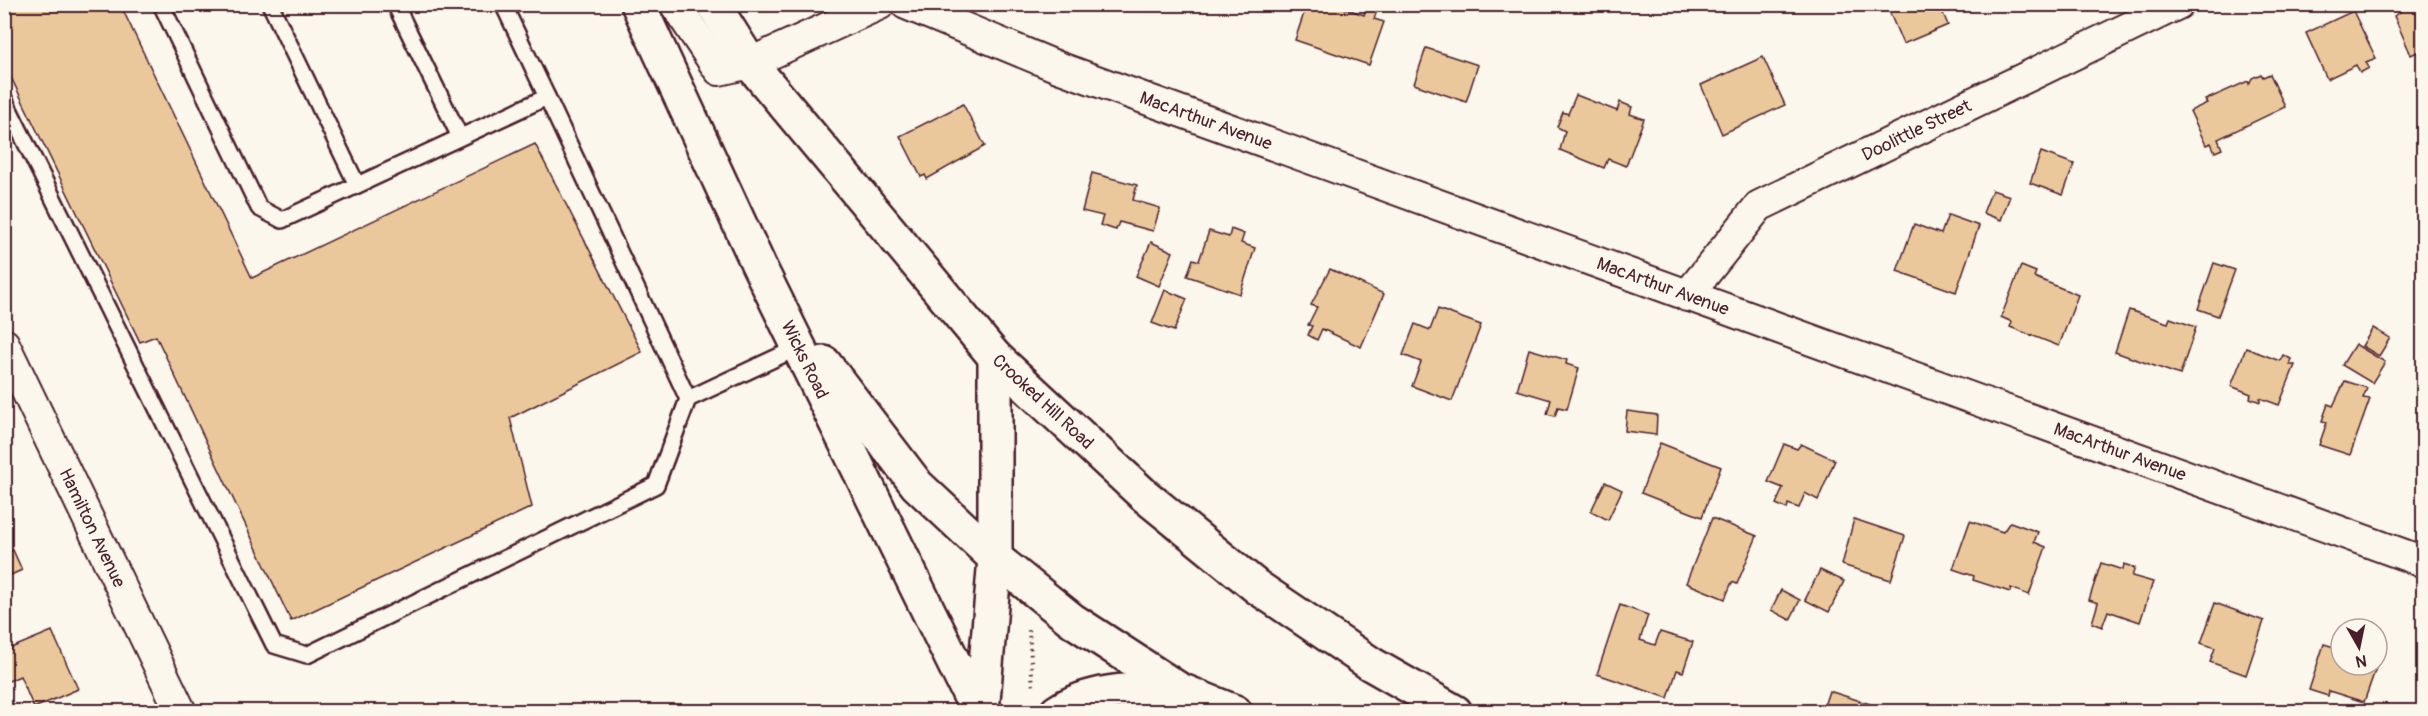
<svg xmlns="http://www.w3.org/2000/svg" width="2428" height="716" viewBox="0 0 2428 716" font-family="Pangolin,sans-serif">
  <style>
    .building { fill: #ebc89c; stroke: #4a1f2b; stroke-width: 1.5 }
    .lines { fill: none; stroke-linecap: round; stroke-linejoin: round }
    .service-casing { stroke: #4a1f2b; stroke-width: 20 }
    .minor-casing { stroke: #4a1f2b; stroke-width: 34 }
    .secondary-casing { stroke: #4a1f2b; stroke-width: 38 }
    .path { stroke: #4a1f2b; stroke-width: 4; stroke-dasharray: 1.5 4.5; stroke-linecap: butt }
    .service { stroke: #fbf7ec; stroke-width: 15 }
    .minor { stroke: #fbf7ec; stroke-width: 30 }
    .secondary { stroke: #fbf7ec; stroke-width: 33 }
    .labels { text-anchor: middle; stroke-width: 6; stroke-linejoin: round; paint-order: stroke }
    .street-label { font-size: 18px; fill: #4a1f2b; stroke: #fbf7ec }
  </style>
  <rect width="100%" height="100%" fill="#fbf7ec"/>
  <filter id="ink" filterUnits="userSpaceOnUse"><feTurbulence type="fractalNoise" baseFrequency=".0167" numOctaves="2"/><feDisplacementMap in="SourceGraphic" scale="12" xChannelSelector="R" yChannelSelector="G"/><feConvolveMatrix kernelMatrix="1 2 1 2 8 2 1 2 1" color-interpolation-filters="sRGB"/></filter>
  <g filter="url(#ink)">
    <g class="building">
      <polygon points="4,4 120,4 252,278 535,144 642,352 510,418 532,507 291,621 156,336 140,342 4,63"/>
      <polygon points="1307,4 1333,4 1364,15 1367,4 1378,8 1374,19 1384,22 1369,65 1295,40"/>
      <polygon points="1886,4 1939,4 1948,25 1903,44"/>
      <polygon points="2397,4 2424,4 2424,49 2411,55 2394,16 2400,12"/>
      <polygon points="2353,11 2376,58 2366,62 2369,68 2360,73 2356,65 2327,79 2306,33"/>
      <polygon points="1426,48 1478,65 1466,102 1414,84"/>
      <polygon points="1763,57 1785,105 1722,134 1701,85"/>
      <polygon points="2261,74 2263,77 2270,74 2285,107 2218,139 2222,149 2215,152 2211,143 2206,145 2190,111 2207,103 2205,100 2248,81 2249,84 2252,78"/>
      <polygon points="1576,95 1617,111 1620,102 1632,107 1630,114 1644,119 1626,166 1608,159 1604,168 1560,150 1565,131 1557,127 1563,112 1568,114"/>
      <polygon points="963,104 985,146 927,179 925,175 921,177 900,136"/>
      <polygon points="2041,152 2074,164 2063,195 2030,183"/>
      <polygon points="1092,173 1137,185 1133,200 1160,208 1153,231 1119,222 1116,230 1100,225 1103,216 1082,211"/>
      <polygon points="1992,190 2010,196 2001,220 1983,213"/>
      <polygon points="1948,215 1979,226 1956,292 1897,271 1914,224 1941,234"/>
      <polygon points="1231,229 1244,234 1241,243 1255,248 1240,294 1187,276 1193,259 1199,261 1209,231 1229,237"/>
      <polygon points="1151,242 1173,252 1159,286 1136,276"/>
      <polygon points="2214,263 2235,270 2218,316 2198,309"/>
      <polygon points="2021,266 2036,272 2034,277 2078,295 2059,346 2010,327 2012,322 2001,317"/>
      <polygon points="1330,269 1384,294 1361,347 1322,329 1317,340 1308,335 1312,326 1308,325 1317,307 1311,305"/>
      <polygon points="1165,290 1187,299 1174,331 1152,323"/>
      <polygon points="1438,309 1481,325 1452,401 1412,386 1421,362 1403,355 1415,324 1430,330"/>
      <polygon points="2129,310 2168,323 2170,318 2196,327 2180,375 2115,352"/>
      <polygon points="2373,328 2390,338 2379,356 2362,346"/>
      <polygon points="2355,344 2385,362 2372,383 2342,365"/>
      <polygon points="2246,348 2280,361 2283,355 2291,359 2289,365 2295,365 2279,405 2260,398 2260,402 2250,398 2251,394 2231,386"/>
      <polygon points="1529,349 1567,360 1566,364 1579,368 1567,409 1558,407 1555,416 1547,414 1551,400 1517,390"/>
      <polygon points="2345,381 2367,388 2363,398 2370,399 2350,455 2319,445 2327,422 2322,421 2328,404 2333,406"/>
      <polygon points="1627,411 1657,415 1656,435 1625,431"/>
      <polygon points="1660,443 1721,467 1702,517 1641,493"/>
      <polygon points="1784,444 1797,449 1801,444 1835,460 1818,500 1805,493 1799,508 1788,504 1787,509 1776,504 1783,488 1768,482"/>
      <polygon points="1605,482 1622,490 1608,520 1591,511"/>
      <polygon points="1712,518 1757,536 1737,584 1732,582 1725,599 1686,583"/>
      <polygon points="1854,519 1905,536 1891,580 1842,565"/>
      <polygon points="1970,521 2003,532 2010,522 2038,532 2034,542 2046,547 2029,595 2011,588 2010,592 1973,580 1974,576 1953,569"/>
      <polygon points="4,545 8,552 13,550 22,570 4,578"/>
      <polygon points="2101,563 2123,570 2124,564 2135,568 2132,576 2153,582 2140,622 2108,611 2102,627 2092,623 2098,603 2089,600"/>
      <polygon points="1820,570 1844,581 1829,612 1805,600"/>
      <polygon points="1781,590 1800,600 1790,620 1771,610"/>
      <polygon points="2215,603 2264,621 2246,675 2210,662 2215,648 2201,643"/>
      <polygon points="1620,605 1648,615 1640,640 1655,645 1660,632 1693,642 1683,672 1677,670 1668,698 1597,674"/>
      <polygon points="52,631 78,689 34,708 20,676 4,683 4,651"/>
      <polygon points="2324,644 2341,649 2341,665 2377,665 2364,702 2329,691 2328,696 2309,690"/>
      <polygon points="1829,691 1873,705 1871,709 1877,712 1822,712"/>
    </g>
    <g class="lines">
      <defs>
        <g id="service">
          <polyline points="161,4 259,208 282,220 547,97 688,399"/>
          <polyline points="270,4 357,185"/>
          <polyline points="395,4 460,137"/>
          <polyline points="503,4 547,97"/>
          <polyline points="4,99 274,645 307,655 656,485 688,399 799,347"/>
        </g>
        <g id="minor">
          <polyline points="675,4 719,70 750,63 880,4"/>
          <path id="s1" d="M906 4 1058 67 2424 562"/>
          <path id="s2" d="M1687 296 1759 206 2178 4"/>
          <path id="s3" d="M4 344 181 712"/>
        </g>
        <g id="secondary">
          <path id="s4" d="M638 4 759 266 978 712"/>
          <path id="s5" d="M713 4 750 63 995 357 1144 495 1257 587 1371 664 1455 712"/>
          <polyline points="824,363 917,485 995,558 1072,620 1178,689 1235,712"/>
          <polyline points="982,712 995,558 995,357"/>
          <path d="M1057 712C1093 688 1137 690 1178 689"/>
        </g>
      </defs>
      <use href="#service" class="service-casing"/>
      <use href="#minor" class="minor-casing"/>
      <use href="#secondary" class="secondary-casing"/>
      <polyline class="path" points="1029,630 1033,688"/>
      <use href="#service" class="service"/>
      <use href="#minor" class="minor"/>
      <use href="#secondary" class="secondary"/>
    </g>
  </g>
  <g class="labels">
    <g class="street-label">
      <text dy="6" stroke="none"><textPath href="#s1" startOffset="322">MacArthur Avenue</textPath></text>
      <text dy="6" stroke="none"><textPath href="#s2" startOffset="290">Doolittle Street</textPath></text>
      <text dy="6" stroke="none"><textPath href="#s1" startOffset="808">MacArthur Avenue</textPath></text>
      <text dy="6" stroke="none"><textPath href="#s4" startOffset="393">Wicks Road</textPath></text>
      <text dy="6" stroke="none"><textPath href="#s5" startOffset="518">Crooked Hill Road</textPath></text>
      <text dy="6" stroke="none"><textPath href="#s1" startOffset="1294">MacArthur Avenue</textPath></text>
      <text dy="6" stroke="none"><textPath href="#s3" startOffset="204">Hamilton Avenue</textPath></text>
    </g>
  </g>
  <rect width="2428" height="716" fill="none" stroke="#fbf7ec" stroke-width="24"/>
  <rect x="12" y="12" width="2404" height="692" fill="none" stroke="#4a1f2b" stroke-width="2" filter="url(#ink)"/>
  <g transform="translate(2359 647) rotate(171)"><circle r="28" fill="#fbf7ec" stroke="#b4a19f" stroke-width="1.5"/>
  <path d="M0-4.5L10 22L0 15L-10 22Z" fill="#4a1f2b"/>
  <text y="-9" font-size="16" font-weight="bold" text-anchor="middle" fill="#4a1f2b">N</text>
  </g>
</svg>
